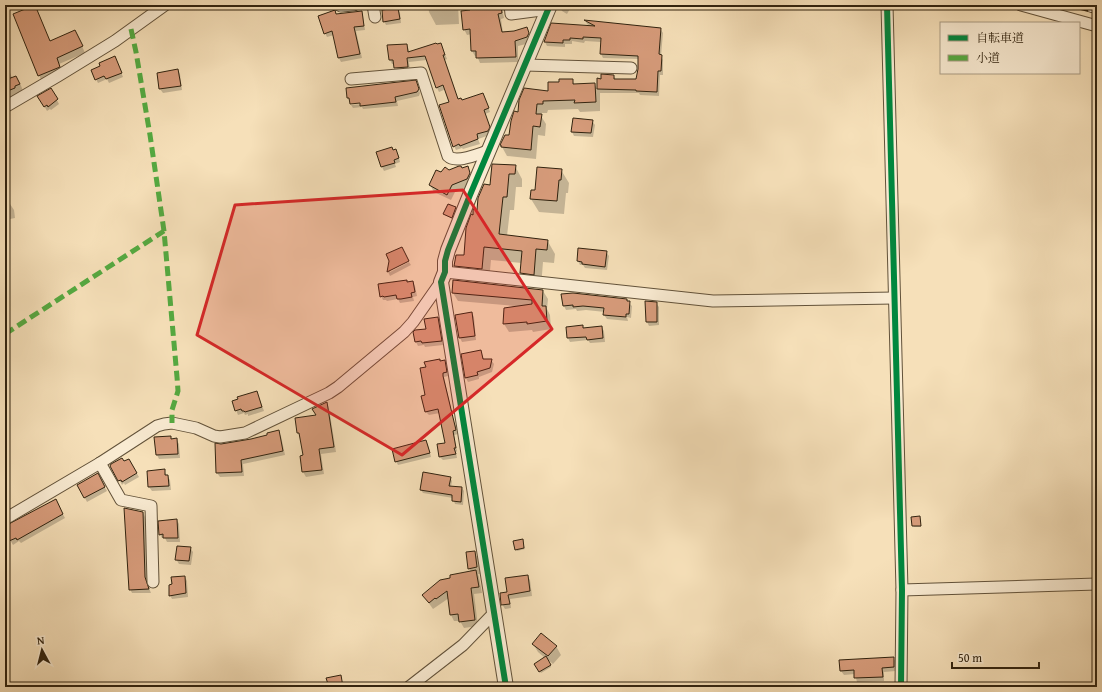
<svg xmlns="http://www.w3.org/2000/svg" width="1102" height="692" viewBox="0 0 1102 692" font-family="'Gentium Book Plus','Noto Serif JP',serif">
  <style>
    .shadow { fill: #0003 }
    .building { fill: #d69b7a; stroke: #31230f }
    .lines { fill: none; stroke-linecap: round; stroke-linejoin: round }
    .minor-casing { stroke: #62523a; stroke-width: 13 }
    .tertiary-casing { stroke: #62523a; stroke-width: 16 }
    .minor { stroke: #f9ebd2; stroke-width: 11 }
    .tertiary { stroke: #f9ebd2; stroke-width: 14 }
    .rail-casing { stroke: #31230f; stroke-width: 4.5 }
    .rail { stroke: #f9ebd2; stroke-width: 3; stroke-dasharray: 9; stroke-linecap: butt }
    .quiet { stroke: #54aa41; stroke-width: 5; stroke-dasharray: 10 5; stroke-linecap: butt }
    .cycleway-casing { stroke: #f9ebd2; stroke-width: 8 }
    .cycleway { stroke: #00873e; stroke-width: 6 }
    .marked { fill: #d62828; fill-opacity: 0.2; stroke: #d62828; stroke-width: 3; stroke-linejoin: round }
  </style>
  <rect width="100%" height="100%" fill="#f6e0b9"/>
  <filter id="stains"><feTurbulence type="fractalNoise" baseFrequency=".005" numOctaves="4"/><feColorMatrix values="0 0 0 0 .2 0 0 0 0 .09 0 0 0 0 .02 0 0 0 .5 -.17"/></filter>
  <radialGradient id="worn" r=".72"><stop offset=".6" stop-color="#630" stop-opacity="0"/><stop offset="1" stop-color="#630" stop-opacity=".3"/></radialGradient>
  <g class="shadow">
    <polygon points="428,5 458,5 459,24 436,25 429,12"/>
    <polygon points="485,5 501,5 504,18 501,19 503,33 514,32 527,28 531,39 530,43 518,46 518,62 480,63 477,56 475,56 472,51 472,34 467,35 464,29 485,7"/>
    <polygon points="559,5 572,5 567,14 562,11"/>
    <polygon points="35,6 50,42 78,37 85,53 59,64 63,73 42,82 14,15"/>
    <polygon points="398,9 400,13 401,23 386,25 384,21"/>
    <polygon points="361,12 363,16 365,30 356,31 362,58 341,62 339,58 334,35 327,37 325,33 336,15"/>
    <polygon points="586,22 660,28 663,33 661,56 663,60 663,75 660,75 659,96 640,95 639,93 600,93 600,111 580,112 578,109 548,110 547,113 541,113 541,116 546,124 545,136 538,135 536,159 507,156 502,147 510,136 519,113 560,83 572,80 575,85 594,84 598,90 598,79 614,76 616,80 637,80 639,59 603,58 601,54 601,42 585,41 584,43 572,41 572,44 565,44 565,47 547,46 545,42 592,27 587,24"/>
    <polygon points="441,44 447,59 445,60 458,100 462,101 483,94 490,112 485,114 491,131 490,135 478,139 480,144 463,149 462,148 456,150 454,146 450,103 446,89 439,92 437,88 427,60 409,62 410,71 398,72 395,64 392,64 390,60 388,46 407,45 410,53"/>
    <polygon points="5,58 12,78 20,83 23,91 18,93 18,95 5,99"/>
    <polygon points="117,62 123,77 109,83 107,79 98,83 96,79"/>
    <polygon points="178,70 180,74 182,90 163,93 160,89 158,73"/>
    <polygon points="416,82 420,93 419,96 397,101 398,106 363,109 362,107 353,108 351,105 365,104 365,102 351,103 351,104 348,98 347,89"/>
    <polygon points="51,89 59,104 51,110 50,109 47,111 39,97"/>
    <polygon points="592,121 595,125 593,137 574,136 572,132"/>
    <polygon points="393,151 398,154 400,162 395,164 396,167 384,171 382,167"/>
    <polygon points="515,166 522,179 522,187 516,187 514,210 510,210 507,236 547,240 555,254 554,263 543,262 541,287 528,286 521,273 522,263 491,260 489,282 463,279 455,266 465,256 474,216 478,211 491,186"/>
    <polygon points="467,167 473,180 471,186 455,192 451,200 434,192 430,185 442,174 448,171"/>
    <polygon points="561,170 569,183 568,193 566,193 564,214 539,212 531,199 535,191"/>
    <polygon points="5,197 8,204 10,204 14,210 15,218 5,220"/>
    <polygon points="455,208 456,210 453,219 445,215 444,214"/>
    <polygon points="402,248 390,270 390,272 409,262 411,265 390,276 388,272 389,261"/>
    <polygon points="606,252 609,256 607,270 585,268 583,265 580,265 578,261"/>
    <polygon points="413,282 415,286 417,296 413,297 414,301 400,303 398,299 387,301 386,300 383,300 381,296 407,283"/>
    <polygon points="543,291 548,299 547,309 550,315 551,329 533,332 532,330 509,332 504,324 505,309 515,306 458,301 453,293"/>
    <polygon points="563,295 626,300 632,306 631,318 627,317 628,321 607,319 604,315 605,312 586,310 577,311 576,309 566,310 564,306"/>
    <polygon points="656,303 659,307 659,325 649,326 647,322"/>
    <polygon points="472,313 474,317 476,340 462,342 460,338"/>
    <polygon points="438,318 440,322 443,345 425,347 424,345 418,346 416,342 414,332 427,330"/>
    <polygon points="583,326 584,329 601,327 604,331 605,342 590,343 588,340 570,342 568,338 567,328"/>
    <polygon points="481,351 484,360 491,360 494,364 492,372 479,377 479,379 468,382 466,378"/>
    <polygon points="444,361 447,365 448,376 444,377 454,422 456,426 458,434 454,435 457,451 456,452 457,458 443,460 440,457 446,443 440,413 429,415 426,412 426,396 440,362"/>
    <polygon points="257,392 264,411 248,416 248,414 245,415 244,413 238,415 233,402"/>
    <polygon points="327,403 329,408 336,452 321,454 324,474 306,477 303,472 301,457 304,456 300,437 298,433 317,416"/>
    <polygon points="278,432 281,436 285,455 243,464 244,476 220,477 217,473 221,445 251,440"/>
    <polygon points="170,437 172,440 176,439 179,444 180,458 159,459 157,455 155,438"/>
    <polygon points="426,441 428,445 431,457 398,465 396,461"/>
    <polygon points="129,460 139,477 125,485 124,483 122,485 111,466"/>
    <polygon points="164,471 170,480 171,490 152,491 149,487"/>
    <polygon points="97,474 107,491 87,502 78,485"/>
    <polygon points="450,478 452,481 451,487 462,488 464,491 463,505 455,504 453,498 423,493 421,490"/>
    <polygon points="55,500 65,518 21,543 19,541 13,545 5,531 5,527"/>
    <polygon points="143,512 145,517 147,583 151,593 132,593 130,589"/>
    <polygon points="920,517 921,527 914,527 913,526"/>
    <polygon points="177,520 179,524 180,542 167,542 165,538 162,538 160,534"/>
    <polygon points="523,542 525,549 517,551 516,549"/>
    <polygon points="190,548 193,552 191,565 179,564 176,559"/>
    <polygon points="474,552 478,558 480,574 478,574 479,577 482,593 474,594 478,626 464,628 460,621 454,621 451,615 449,598 433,609 423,595 471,572 469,568"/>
    <polygon points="527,576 530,580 532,596 510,599 511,608 505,609 502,604 508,593"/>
    <polygon points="185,577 187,581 188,597 172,599 170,595"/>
    <polygon points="533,644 556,646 561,655 553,664 547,659 551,667 541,673 535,664 545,658 538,652"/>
    <polygon points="893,658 896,662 896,671 884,672 884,681 857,682 855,674 844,675 841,671 840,661"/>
  </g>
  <g class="building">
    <polygon points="35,5 50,41 75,30 83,46 57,58 60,67 38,76 13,14"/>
    <polygon points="484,5 501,5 502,13 498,14 502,32 514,31 527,27 529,33 527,37 515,41 516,57 476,58 476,51 471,51 470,29 463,30 461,11 470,10 470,8 484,6"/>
    <polygon points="398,8 400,19 383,22 382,10"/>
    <polygon points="335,10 336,14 362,11 364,26 354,27 360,54 338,58 332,31 324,34 318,16"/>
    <polygon points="584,20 661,28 659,54 662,55 661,71 658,71 657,92 636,91 636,90 597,89 597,78 601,79 601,74 614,75 614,79 636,79 638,69 638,56 600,54 601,38 583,37 583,39 570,38 570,40 563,40 563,43 544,42 551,23 595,26"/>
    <polygon points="436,43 437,44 441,43 445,55 443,55 458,99 461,98 462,100 483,93 489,108 484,110 490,127 488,131 477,134 478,139 460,146 459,144 453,147 439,105 449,102 443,85 436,88 425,56 407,58 408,67 394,68 393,60 389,60 387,45 407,44 408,52"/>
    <polygon points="115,56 122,73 106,79 104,76 95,80 91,70 100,66 99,63"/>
    <polygon points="178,69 181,86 159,89 157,73"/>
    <polygon points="16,76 20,84 15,86 15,88 5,92 5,80"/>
    <polygon points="559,79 573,79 573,84 595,83 596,102 574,103 575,100 543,101 543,104 537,104 536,114 542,114 540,127 533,126 531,150 501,147 501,145 500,145 505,135 509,135 511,121 514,111 518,112 519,100 524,88 548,91 548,82 559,82"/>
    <polygon points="416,80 419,89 417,92 395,97 396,102 360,106 360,103 350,104 349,98 347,98 346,88"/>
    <polygon points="51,88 58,99 48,107 47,105 44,107 37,96"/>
    <polygon points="573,118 593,120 591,133 571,132"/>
    <polygon points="392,147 393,150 396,149 399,158 394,160 395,163 381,167 376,152"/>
    <polygon points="492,164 516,165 515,174 509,174 507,197 503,197 499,234 548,240 547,250 536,249 534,275 520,273 522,251 484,247 482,269 454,266 456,255 464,255 466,228 471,214 473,215 473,209 477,210 478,198 484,184 490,185"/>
    <polygon points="459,166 461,166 462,168 468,166 470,173 467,179 452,185 447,195 429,185 436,170 441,172 445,167 449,170"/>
    <polygon points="537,167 562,169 561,180 559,180 557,201 530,199 531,190 535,190"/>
    <polygon points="448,204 456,207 452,218 443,214"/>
    <polygon points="402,247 409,261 387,272 389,261 386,254"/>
    <polygon points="578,248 607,251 605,267 582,264 582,262 577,261"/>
    <polygon points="407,280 407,282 413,281 415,292 411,293 412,297 401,299 397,299 396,295 384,297 383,296 380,297 378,284"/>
    <polygon points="453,280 543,290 542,306 546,306 547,321 527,324 527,322 503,324 504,308 532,304 532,300 452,293"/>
    <polygon points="573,293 627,299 627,301 630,301 629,314 626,314 626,317 603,315 604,308 583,306 573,307 573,305 563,306 561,294"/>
    <polygon points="645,301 657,302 657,322 646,322"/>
    <polygon points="472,312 475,336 459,338 455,315"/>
    <polygon points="438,317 442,341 422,343 421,341 415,342 413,332 415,330 426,329 424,319"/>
    <polygon points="583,325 583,328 602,326 603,338 587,340 586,337 567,338 566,327"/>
    <polygon points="481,350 483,359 492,359 490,368 477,372 478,375 465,378 461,354"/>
    <polygon points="440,359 440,361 445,360 447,372 443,373 443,376 456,430 453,431 456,448 454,448 456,454 439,457 437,444 445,443 438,409 425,412 421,396 425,395 420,368 426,367 424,362"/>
    <polygon points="257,391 262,407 245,412 244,411 242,411 241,409 235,411 232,401 238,399 237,397"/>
    <polygon points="327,402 334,447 319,449 322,470 302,472 300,456 303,455 299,433 297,433 295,418 316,415 312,409"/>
    <polygon points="279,430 283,451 241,460 242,472 216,473 215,443 221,444 251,439 267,435 267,433"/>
    <polygon points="171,436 171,439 177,438 178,454 156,455 154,437"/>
    <polygon points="426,440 430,453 395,462 392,449"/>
    <polygon points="122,458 124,461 129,459 137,473 122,482 121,480 118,481 110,466 111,464"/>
    <polygon points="165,469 165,475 168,475 169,486 148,487 147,471"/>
    <polygon points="423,472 451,477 449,486 462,487 461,502 452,501 452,495 420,490"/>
    <polygon points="98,473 105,487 84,498 77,485"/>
    <polygon points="56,499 63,514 17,540 16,538 9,541 5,533 5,526"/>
    <polygon points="124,508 143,512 145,577 149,589 129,590"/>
    <polygon points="920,516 921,526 912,526 911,517"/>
    <polygon points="177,519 178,538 163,538 163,534 159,535 158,521"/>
    <polygon points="523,539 524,548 515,550 513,541"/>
    <polygon points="177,546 191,547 189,561 175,560"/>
    <polygon points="475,551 477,567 468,569 466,552"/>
    <polygon points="476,570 479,587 471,588 475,620 459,622 458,614 450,615 447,591 436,599 435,598 429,603 422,595 440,580 450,578 450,575"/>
    <polygon points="528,575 530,591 508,595 510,604 501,605 500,593 507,592 505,578"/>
    <polygon points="185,576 186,593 169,596 169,585 172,584 171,577"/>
    <polygon points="541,633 557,646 548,656 532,644"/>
    <polygon points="546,656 551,665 539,672 534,664"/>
    <polygon points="894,657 894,667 882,668 883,677 854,678 854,670 840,671 839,660"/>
    <polygon points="341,675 343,687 329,687 326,678"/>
  </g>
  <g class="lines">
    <defs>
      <g id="minor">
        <polyline points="339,5 341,6 354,5"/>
        <polyline points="373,5 375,17"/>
        <polyline points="510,5 511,14 549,9"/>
        <polyline points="887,5 902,590 901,687"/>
        <polyline points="1021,5 1097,26"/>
        <polyline points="525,65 631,68"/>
        <path d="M351 79 421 73 448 156C456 164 478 154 488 151"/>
        <polyline points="5,107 58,76 115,41 165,5"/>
        <polyline points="445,272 713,301 894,298"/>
        <polyline points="100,463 121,500 151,506 153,582"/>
        <polyline points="5,519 100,463 157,426 164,424 172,423 196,428 214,436 220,437 245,433 329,393 338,387 404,332 413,322 441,282"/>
        <polyline points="902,590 1097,584"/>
        <polyline points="409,687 463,645 494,613"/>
      </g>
      <polyline id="tertiary" points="506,687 441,282 445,272 445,261 448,250 470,195 550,5"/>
    </defs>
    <use href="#minor" class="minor-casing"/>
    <use href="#tertiary" class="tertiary-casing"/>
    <use href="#minor" class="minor"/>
    <use href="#tertiary" class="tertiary"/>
    <defs>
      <polyline id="rail" points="1071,5 1097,12"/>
    </defs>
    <use href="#rail" class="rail-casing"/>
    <use href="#rail" class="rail"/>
    <g class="quiet">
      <polyline points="131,29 136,52 150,135 164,231 177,377 178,391 172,410 172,423"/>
      <polyline points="5,334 164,231"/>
    </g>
    <defs>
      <g id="cycleway">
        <polyline points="887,5 902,590 901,687"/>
        <polyline points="506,687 441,282 445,272 445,261 448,250 470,195 550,5"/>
      </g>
    </defs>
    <use href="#cycleway" class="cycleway-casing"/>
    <use href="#cycleway" class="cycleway"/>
  </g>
  <path class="marked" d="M463 190 552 329 402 455 197 335 235 205Z"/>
  <rect width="1102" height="692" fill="none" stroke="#f6e0b9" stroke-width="20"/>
  <rect x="6" y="6" width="1090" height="680" fill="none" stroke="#31230f" stroke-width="2"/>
  <rect x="10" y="10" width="1082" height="672" fill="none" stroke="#31230f"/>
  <rect x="940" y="22" width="140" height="52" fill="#f9ebd2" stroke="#a99b84"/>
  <rect x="948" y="35" width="20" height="6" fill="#00873e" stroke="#a99b84"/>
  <text x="976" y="42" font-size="12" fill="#31230f">自転車道</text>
  <rect x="948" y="55" width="20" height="6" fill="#54aa41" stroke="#a99b84"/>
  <text x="976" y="62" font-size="12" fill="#31230f">小道</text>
  <g transform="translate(42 650) rotate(353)" stroke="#f9ebd2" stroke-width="3" paint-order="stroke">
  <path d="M0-3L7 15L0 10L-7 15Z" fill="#31230f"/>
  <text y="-6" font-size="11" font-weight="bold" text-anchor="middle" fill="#31230f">N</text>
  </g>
  <path d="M952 662v6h87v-6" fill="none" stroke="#31230f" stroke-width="2"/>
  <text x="958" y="662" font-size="12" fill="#31230f" stroke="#f9ebd2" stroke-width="3" paint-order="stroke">50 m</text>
  <rect width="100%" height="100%" filter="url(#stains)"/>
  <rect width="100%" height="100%" fill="url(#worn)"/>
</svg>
